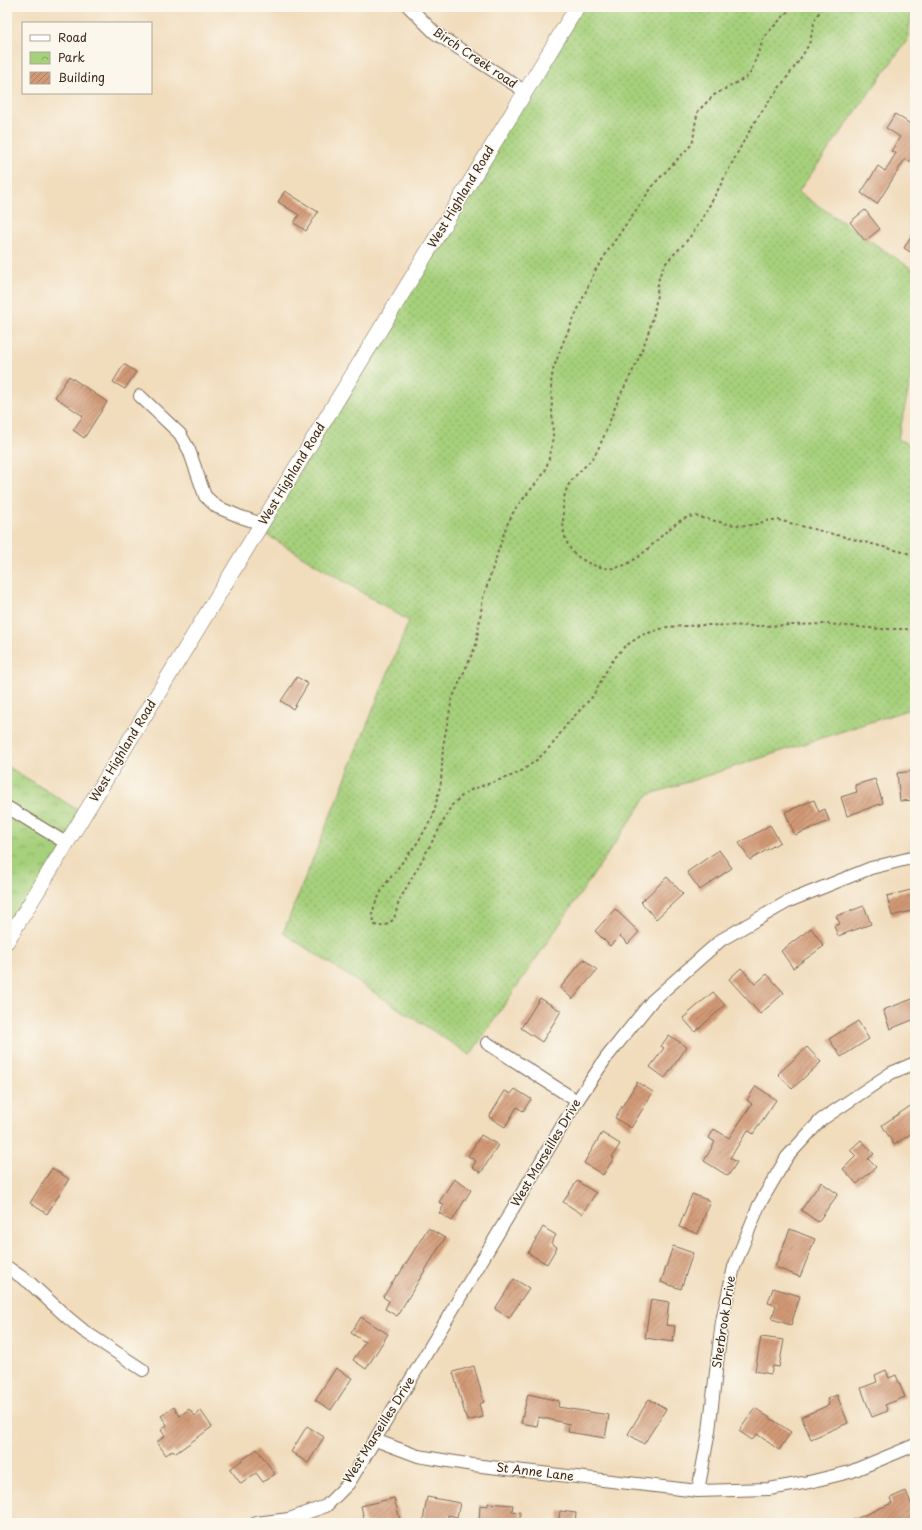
<svg xmlns="http://www.w3.org/2000/svg" width="922" height="1530" viewBox="0 0 922 1530" font-family="'Playpen Sans',sans-serif">
  <style>
    .grass { fill: url(#grass-dots); stroke: #707d4d }
    .park { fill: url(#park-crowns); stroke: #707d4d }
    .building { fill: url(#building-hatch) }
    .lines { fill: none; stroke-linecap: round; stroke-linejoin: round }
    .minor-casing { stroke: #7b6855; stroke-width: 14 }
    .major-casing { stroke: #7b6855; stroke-width: 16 }
    .path { stroke: #7b6855; stroke-width: 2; stroke-dasharray: 3 3; stroke-linecap: butt }
    .minor { stroke: #fff; stroke-width: 12 }
    .major { stroke: #fff; stroke-width: 15 }
    .labels { text-anchor: middle; stroke-width: 3; stroke-linejoin: round; paint-order: stroke }
    .street-label { font-size: 12px; fill: #3b2a1e; stroke: #fbf7ec }
  </style>
  <defs>
    <pattern id="grass-dots" width="8" height="8" patternUnits="userSpaceOnUse"><rect width="8" height="8" fill="#a6d07c"/><path d="M2 2h.1M6 6h.1" fill="none" stroke="#88a965" stroke-width="1.8" stroke-linecap="round"/></pattern>
    <pattern id="park-crowns" width="20" height="18" patternUnits="userSpaceOnUse"><rect width="20" height="18" fill="#a6d07c"/><path d="M2 6a3 3 0 1 1 6 0M12 15a3 3 0 1 1 6 0" fill="none" stroke="#88a965"/></pattern>
    <pattern id="building-hatch" width="6" height="6" patternUnits="userSpaceOnUse"><rect width="6" height="6" fill="#d29976"/><path d="M-1 1l2-2M0 6l6-6M5 7l2-2" fill="none" stroke="#ac7d60"/></pattern>
  </defs>
  <rect width="100%" height="100%" fill="#fbf7ec"/>
  <filter id="ink" filterUnits="userSpaceOnUse"><feTurbulence type="fractalNoise" baseFrequency=".025" numOctaves="2"/><feDisplacementMap in="SourceGraphic" scale="8" xChannelSelector="R" yChannelSelector="G"/><feConvolveMatrix kernelMatrix="1 2 1 2 8 2 1 2 1" color-interpolation-filters="sRGB"/></filter>
  <filter id="wash" filterUnits="userSpaceOnUse"><feTurbulence type="fractalNoise" baseFrequency=".012" numOctaves="4" result="noise"/><feDisplacementMap in="SourceGraphic" scale="16" xChannelSelector="R" yChannelSelector="G"/><feGaussianBlur stdDeviation="0.9" result="paint"/><feColorMatrix in="noise" values="0 0 0 0 0 0 0 0 0 0 0 0 0 0 0 0 0 1.4 0 .05"/><feComposite in="paint" operator="in"/></filter>
  <g filter="url(#wash)">
    <rect width="100%" height="100%" fill="#f1dcbc"/>
    <polygon class="grass" points="577,7 912,7 908,39 798,192 915,271 915,359 898,439 915,447 915,710 907,710 648,795 470,1055 283,933 409,621 264,533"/>
    <polygon class="park" points="7,766 84,814 7,941"/>
    <g id="blocks">
      <g class="building">
        <polygon points="895,114 915,127 915,152 909,162 905,159 877,204 861,193 878,166 885,171 896,153 891,151 900,137 886,128"/>
        <polygon points="285,191 318,212 306,231 294,223 299,215 278,202"/>
        <polygon points="865,210 880,229 865,241 850,222"/>
        <polygon points="915,229 915,255 904,248"/>
        <polygon points="124,364 136,372 125,389 113,382"/>
        <polygon points="69,376 107,402 84,438 73,430 83,416 55,397"/>
        <polygon points="297,677 308,684 293,709 281,701"/>
        <polygon points="915,771 915,800 900,801 897,773"/>
        <polygon points="875,779 883,803 847,816 841,797 857,792 855,785"/>
        <polygon points="814,800 819,812 825,809 829,821 795,835 785,812"/>
        <polygon points="770,825 780,842 750,860 739,843"/>
        <polygon points="719,850 732,868 700,890 687,872"/>
        <polygon points="667,877 683,894 656,919 641,902"/>
        <polygon points="915,889 915,910 892,916 887,896"/>
        <polygon points="864,906 871,924 838,936 834,926 840,924 836,916"/>
        <polygon points="615,909 639,932 628,944 620,936 610,946 595,931"/>
        <polygon points="811,928 824,946 793,968 781,951"/>
        <polygon points="584,959 597,970 573,999 560,988"/>
        <polygon points="741,968 755,984 767,974 784,993 760,1014 729,979"/>
        <polygon points="713,992 725,1005 695,1032 683,1018"/>
        <polygon points="540,998 561,1011 542,1042 521,1028"/>
        <polygon points="915,998 915,1019 890,1029 883,1010"/>
        <polygon points="858,1021 869,1039 841,1057 829,1039"/>
        <polygon points="669,1035 687,1047 665,1078 650,1067 664,1048 661,1046"/>
        <polygon points="807,1047 821,1062 792,1089 778,1074"/>
        <polygon points="637,1082 653,1092 631,1128 615,1118"/>
        <polygon points="756,1086 776,1100 753,1134 748,1130 730,1158 737,1162 728,1176 704,1161 715,1142 709,1138 714,1129 729,1138 752,1104 747,1100"/>
        <polygon points="515,1089 531,1099 523,1111 517,1107 505,1127 489,1117 505,1091 511,1094"/>
        <polygon points="915,1103 915,1131 894,1145 882,1125"/>
        <polygon points="602,1133 620,1144 612,1157 614,1158 603,1175 584,1163"/>
        <polygon points="481,1135 498,1145 481,1173 472,1167 476,1161 468,1156"/>
        <polygon points="861,1140 874,1154 868,1159 876,1167 857,1184 843,1169 856,1156 850,1150"/>
        <polygon points="52,1168 69,1179 47,1214 30,1203"/>
        <polygon points="454,1179 471,1190 452,1221 439,1213 444,1205 439,1202"/>
        <polygon points="577,1181 596,1193 582,1214 563,1202"/>
        <polygon points="821,1182 838,1194 818,1222 801,1210"/>
        <polygon points="692,1194 710,1201 698,1234 679,1227"/>
        <polygon points="543,1227 556,1235 551,1243 557,1247 547,1264 528,1253"/>
        <polygon points="428,1228 445,1238 397,1316 385,1309 389,1301 383,1297 397,1275 398,1276"/>
        <polygon points="790,1229 815,1239 800,1277 775,1267"/>
        <polygon points="673,1246 693,1253 681,1289 661,1282"/>
        <polygon points="514,1279 529,1288 509,1318 495,1309"/>
        <polygon points="773,1288 800,1296 791,1325 772,1319 776,1305 768,1303"/>
        <polygon points="651,1299 669,1302 666,1325 675,1326 673,1342 645,1338"/>
        <polygon points="361,1317 388,1334 366,1369 353,1360 365,1342 351,1333"/>
        <polygon points="761,1337 784,1340 779,1367 773,1366 771,1374 755,1371"/>
        <polygon points="474,1366 484,1402 479,1404 483,1417 467,1421 453,1372"/>
        <polygon points="336,1368 352,1378 331,1410 315,1400"/>
        <polygon points="886,1370 889,1378 896,1375 905,1397 885,1405 888,1411 872,1417 861,1388 877,1382 875,1375"/>
        <polygon points="528,1394 559,1401 558,1407 609,1415 605,1438 568,1432 569,1424 539,1417 537,1426 521,1423"/>
        <polygon points="837,1395 848,1423 811,1439 801,1417 829,1405 827,1399"/>
        <polygon points="649,1399 666,1409 644,1444 628,1434"/>
        <polygon points="174,1407 180,1416 189,1409 195,1416 201,1411 212,1427 176,1453 173,1450 166,1455 157,1442 165,1436 161,1430 167,1425 161,1416"/>
        <polygon points="755,1408 791,1432 779,1450 757,1434 752,1440 739,1431"/>
        <polygon points="307,1426 324,1437 308,1463 291,1452"/>
        <polygon points="257,1449 275,1474 263,1482 256,1473 241,1484 230,1469"/>
        <polygon points="906,1491 915,1513 915,1523 846,1523 892,1503 890,1498"/>
        <polygon points="427,1497 460,1503 457,1517 448,1515 447,1523 423,1521"/>
        <polygon points="394,1498 400,1519 384,1523 365,1523 361,1506"/>
        <polygon points="488,1503 513,1505 512,1511 520,1512 520,1523 479,1523 480,1505 488,1506"/>
        <polygon points="560,1511 576,1513 575,1523 558,1523"/>
      </g>
    </g>
  </g>
  <g filter="url(#ink)">
    <use href="#blocks" fill-opacity="0" stroke="#7b6855" stroke-width="1"/>
    <g class="lines">
      <defs>
        <g id="minor">
          <polyline points="409,7 435,33 526,92"/>
          <polyline points="140,396 180,434 189,450 205,496 217,507 241,517 262,524"/>
          <polyline points="7,807 66,843"/>
          <polyline points="487,1043 577,1101"/>
          <polyline points="7,1267 30,1283 67,1317 84,1331 143,1370"/>
          <polyline points="375,1440 418,1456 473,1465 698,1491 769,1489 809,1482 850,1472 915,1445"/>
          <polyline points="698,1491 709,1431 722,1321 734,1267 759,1205 787,1157 821,1120 891,1073 915,1063"/>
          <polyline points="256,1523 289,1519 326,1506 349,1483 577,1101 606,1058 652,1001 721,940 789,901 871,868 915,857"/>
        </g>
        <polyline id="major" points="7,941 577,7"/>
      </defs>
      <use href="#minor" class="minor-casing"/>
      <use href="#major" class="major-casing"/>
      <g class="path">
        <polyline points="792,7 764,37 751,72 747,77 714,95 698,111 695,125 693,141 691,145 655,183 613,243 595,271 562,345 553,370 551,383 553,436 551,451 545,472 515,509 506,527 483,598 476,645 452,699 443,746 441,782 433,816 418,842 384,886 376,902 372,913 375,925 379,926 385,926 394,919 399,901 442,824 451,806 463,795 473,789 514,775 523,770 538,759 552,745 567,724 593,696 609,666 617,655 624,647 642,635 667,627 704,625 759,626 827,624 880,629 906,629 915,632"/>
        <path d="M822 7C820 11 817 16 815 20 812 29 812 38 808 46 792 74 770 97 753 125 734 157 719 190 700 222 695 230 690 237 684 244 677 252 666 260 662 270 656 282 658 295 655 307 652 326 644 344 637 362 631 375 624 387 618 400 611 417 605 436 596 453 588 467 571 475 566 491 563 498 563 507 563 514 563 532 564 547 580 558 620 584 640 555 668 530 676 523 684 517 695 516 713 520 732 527 751 525 760 524 768 519 778 520L915 555"/>
      </g>
      <use href="#minor" class="minor"/>
      <use href="#major" class="major"/>
    </g>
  </g>
  <g class="labels">
    <g class="street-label">
      <text transform="translate(475 58) rotate(34)" y="4">Birch Creek road</text>
      <text transform="translate(461 197) rotate(-59)" y="4">West Highland Road</text>
      <text transform="translate(292 474) rotate(-59)" y="4">West Highland Road</text>
      <text transform="translate(123 751) rotate(-59)" y="4">West Highland Road</text>
      <text transform="translate(546 1153) rotate(-59)" y="4">West Marseilles Drive</text>
      <text transform="translate(724 1322) rotate(-81)" y="4">Sherbrook Drive</text>
      <text transform="translate(379 1430) rotate(-58)" y="4">West Marseilles Drive</text>
      <text transform="translate(535 1472) rotate(7)" y="4">St Anne Lane</text>
    </g>
  </g>
  <rect width="922" height="1530" fill="none" stroke="#fbf7ec" stroke-width="24"/>
  <rect x="22" y="22" width="130" height="72" fill="#fbf7ec" stroke="#aea59a"/>
  <rect x="30" y="35" width="20" height="6" fill="#ffffff" stroke="#aea59a"/>
  <text x="58" y="42" font-size="12" fill="#3b2a1e">Road</text>
  <rect x="30" y="52" width="20" height="12" fill="url(#park-crowns)" stroke="#aea59a"/>
  <text x="58" y="62" font-size="12" fill="#3b2a1e">Park</text>
  <rect x="30" y="72" width="20" height="12" fill="url(#building-hatch)" stroke="#aea59a"/>
  <text x="58" y="82" font-size="12" fill="#3b2a1e">Building</text>
</svg>
